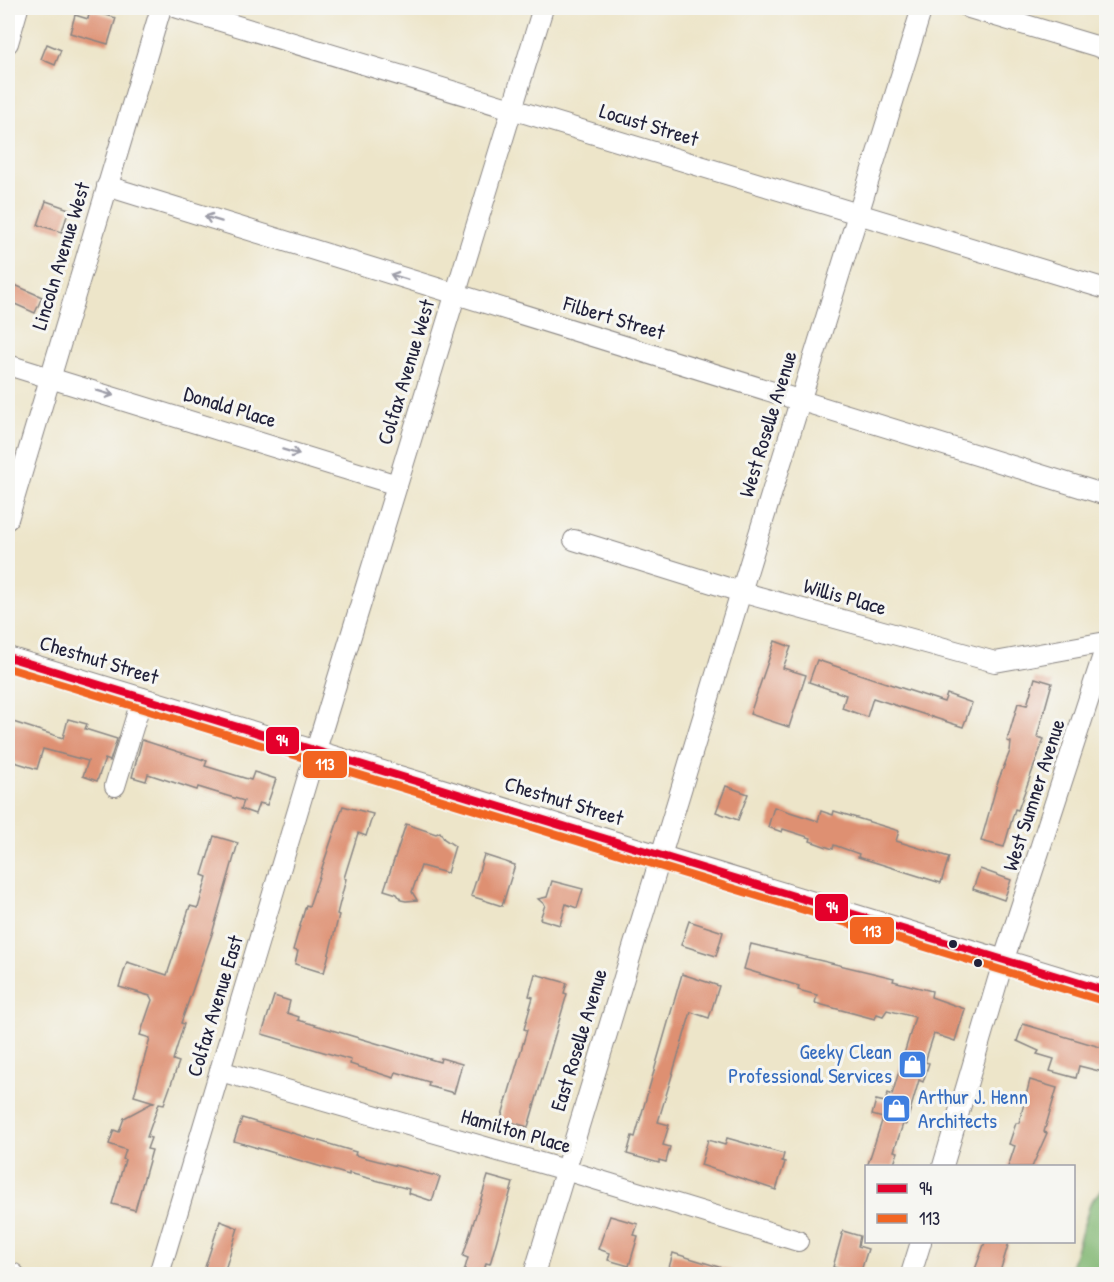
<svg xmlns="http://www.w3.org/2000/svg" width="1114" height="1282" viewBox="0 0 1114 1282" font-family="'Patrick Hand',sans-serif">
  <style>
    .forest { fill: #83b874; stroke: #526d58; stroke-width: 1.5 }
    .building { fill: #de9072 }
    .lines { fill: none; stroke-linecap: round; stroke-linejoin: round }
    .minor-casing { stroke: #888482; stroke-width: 22 }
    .minor { stroke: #fff; stroke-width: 20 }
    .bus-1-casing { stroke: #f6f6f2; stroke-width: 12 }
    .bus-2-casing { stroke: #f6f6f2; stroke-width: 12 }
    .bus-1 { stroke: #e4002b; stroke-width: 8 }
    .bus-2 { stroke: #f26522; stroke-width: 8 }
    .oneway { stroke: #9c9ca7 }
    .bus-dot { fill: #22223b; stroke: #f6f6f2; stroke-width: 2 }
    .labels { text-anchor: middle; stroke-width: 6; stroke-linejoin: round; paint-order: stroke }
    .street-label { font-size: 21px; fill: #22223b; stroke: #f6f6f2 }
    .shop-label { font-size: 21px; fill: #366cbe; stroke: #f6f6f2; text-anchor: end }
    .line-badge { stroke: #f6f6f2; stroke-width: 2 }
    .badge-label { font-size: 16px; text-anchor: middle; font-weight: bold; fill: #fff }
  </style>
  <rect width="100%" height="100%" fill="#f6f6f2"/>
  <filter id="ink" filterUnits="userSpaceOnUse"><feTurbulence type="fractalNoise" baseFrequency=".0167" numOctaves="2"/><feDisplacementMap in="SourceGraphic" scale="12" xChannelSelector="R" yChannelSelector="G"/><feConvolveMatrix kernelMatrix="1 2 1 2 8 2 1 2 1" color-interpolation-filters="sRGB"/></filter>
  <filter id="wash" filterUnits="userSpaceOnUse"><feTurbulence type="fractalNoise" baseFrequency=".008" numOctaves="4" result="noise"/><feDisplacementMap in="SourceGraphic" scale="24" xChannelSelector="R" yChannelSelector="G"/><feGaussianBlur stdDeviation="1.35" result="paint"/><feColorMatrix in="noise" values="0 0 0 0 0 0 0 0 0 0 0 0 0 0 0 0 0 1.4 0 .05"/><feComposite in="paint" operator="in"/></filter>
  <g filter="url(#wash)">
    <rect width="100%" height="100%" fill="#ede5c9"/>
    <polygon class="forest" points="1106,1185 1106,1274 1069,1274 1091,1201"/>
    <g id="blocks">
      <g class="building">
        <polygon points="90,10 116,18 108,44 70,33 75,15 88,19"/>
        <polygon points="47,44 61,50 55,65 41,59"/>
        <polygon points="46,201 69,209 62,232 38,225"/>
        <polygon points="8,282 42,297 35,313 8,301"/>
        <polygon points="775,641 791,647 783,668 806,675 789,727 750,714"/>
        <polygon points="817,660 944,702 947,694 972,703 963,727 873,698 867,717 842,708 846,695 809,682"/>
        <polygon points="1035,678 1052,683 1037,737 1044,739 1018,810 1015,809 1004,847 981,841 997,784 1010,751 1011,742 1007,741 1018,703 1027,705"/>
        <polygon points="68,719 87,724 85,729 117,739 110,761 105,759 97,781 83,776 88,761 43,749 37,769 8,760 8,739 13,722 63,738"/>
        <polygon points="142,740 207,761 205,766 251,780 254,772 276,779 267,805 259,803 255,814 241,809 244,801 198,787 197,790 148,774 146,781 132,777"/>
        <polygon points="726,786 748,794 738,820 716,812"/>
        <polygon points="343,806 373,814 366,836 358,833 344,878 346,879 337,914 339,915 324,973 295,964 298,951 293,950 306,905 309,906"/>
        <polygon points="774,807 818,821 821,811 833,815 834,811 899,831 896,841 949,857 941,883 858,857 859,854 834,845 833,849 810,841 811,838 783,829 782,832 768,827"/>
        <polygon points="406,824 436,834 440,832 444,839 455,846 447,873 421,866 412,892 417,900 406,901 401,900 397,894 384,890"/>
        <polygon points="214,836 238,843 212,934 181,1023 184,1024 173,1060 179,1062 164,1104 159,1103 147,1137 151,1138 147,1149 152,1150 135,1210 112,1204 125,1160 123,1159 126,1150 109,1144 114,1130 119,1132 124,1118 154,1102 134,1096 150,1038 140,1035 152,1000 150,996 119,987 127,962 167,975 190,906 198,908 207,877 202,875"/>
        <polygon points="484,855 515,865 502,906 471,896"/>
        <polygon points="980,869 1011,880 1004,900 973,889"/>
        <polygon points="552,881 583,889 577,908 566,904 560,925 540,919 545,905 538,899 547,897"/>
        <polygon points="689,921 723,932 716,956 681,945"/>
        <polygon points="751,944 894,978 893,981 932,991 931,997 965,1009 955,1041 934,1034 925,1062 929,1063 923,1082 919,1080 906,1125 903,1124 894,1151 898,1152 893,1167 867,1167 883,1118 872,1115 876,1100 885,1102 888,1093 892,1095 915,1017 887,1010 883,1016 877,1014 875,1019 815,1003 817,995 798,990 799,986 744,969"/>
        <polygon points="535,974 567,983 564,993 567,994 528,1127 501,1119 527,1030 524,1029 533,997 529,996"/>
        <polygon points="682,974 719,986 709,1018 691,1012 658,1122 669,1125 663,1145 670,1147 666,1162 659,1160 659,1163 627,1154 632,1136 635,1137"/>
        <polygon points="274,996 290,1001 287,1013 299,1017 298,1020 440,1062 441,1058 462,1064 454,1093 428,1086 429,1082 396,1072 394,1078 350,1064 351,1060 262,1034"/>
        <polygon points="1023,1024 1107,1049 1107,1073 1079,1066 1076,1078 1050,1071 1054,1059 1037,1054 1039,1051 1017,1041"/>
        <polygon points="1030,1080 1057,1088 1044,1132 1047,1133 1032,1167 1008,1167 1015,1146 1009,1144 1016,1123 1019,1123"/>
        <polygon points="242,1118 356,1152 355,1155 440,1177 432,1201 408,1193 409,1189 349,1173 349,1175 234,1141"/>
        <polygon points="727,1138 784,1154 782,1161 785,1162 776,1190 701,1165 708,1140 725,1145"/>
        <polygon points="488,1176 513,1183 490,1264 486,1263 483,1275 463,1275 468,1258 463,1256"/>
        <polygon points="610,1216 638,1224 634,1235 638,1236 629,1266 608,1260 610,1253 598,1249"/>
        <polygon points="220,1221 238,1228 224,1273 205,1267"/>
        <polygon points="843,1231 860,1236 858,1246 868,1249 860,1274 833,1267"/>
        <polygon points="985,1242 1009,1242 999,1275 973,1275"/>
        <polygon points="673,1253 732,1271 731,1275 667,1275"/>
      </g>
    </g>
  </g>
  <g filter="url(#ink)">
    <use href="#blocks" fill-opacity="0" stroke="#888482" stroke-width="1.5"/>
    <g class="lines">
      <defs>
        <g id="minor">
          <polyline points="178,8 1106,289"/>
          <polyline points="969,8 1106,49"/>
          <polyline points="8,43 18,8"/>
          <polyline points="107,186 1106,495"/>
          <polyline points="8,365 397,485"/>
          <polyline points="8,519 161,8"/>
          <polyline points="574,540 741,592 995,662 1106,642"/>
          <polyline points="8,657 1106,991"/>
          <polyline points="115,786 142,698"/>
          <polyline points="220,1071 565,1170 798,1241"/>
          <polyline points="943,1166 1004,959 1106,646"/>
          <polyline points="8,1271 14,1274"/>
          <polyline points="159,1274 316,750 543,8"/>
          <polyline points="534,1274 741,592 922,8"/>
          <polyline points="911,1274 921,1242"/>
        </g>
      </defs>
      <use href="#minor" class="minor-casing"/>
      <use href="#minor" class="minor"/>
      <defs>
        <polyline id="bus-1" points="8,657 1106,991"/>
        <polyline id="bus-2" points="8,668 1103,1001"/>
      </defs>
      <use href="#bus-1" class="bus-1-casing"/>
      <use href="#bus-2" class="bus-2-casing"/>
      <use href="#bus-1" class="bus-1"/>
      <use href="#bus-2" class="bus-2"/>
    </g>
    <defs><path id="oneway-shaft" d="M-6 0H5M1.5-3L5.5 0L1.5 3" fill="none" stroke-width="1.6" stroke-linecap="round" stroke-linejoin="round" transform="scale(1.5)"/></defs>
    <g class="oneway">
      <use href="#oneway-shaft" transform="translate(213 219) rotate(-163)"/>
      <use href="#oneway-shaft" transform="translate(399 277) rotate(-163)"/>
      <use href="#oneway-shaft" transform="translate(105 393) rotate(17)"/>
      <use href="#oneway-shaft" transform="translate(291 452) rotate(17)"/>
    </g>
  </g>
  <defs>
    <symbol id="shop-square" viewBox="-11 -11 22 22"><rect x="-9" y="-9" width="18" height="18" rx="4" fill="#3f7fe0" stroke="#f6f6f2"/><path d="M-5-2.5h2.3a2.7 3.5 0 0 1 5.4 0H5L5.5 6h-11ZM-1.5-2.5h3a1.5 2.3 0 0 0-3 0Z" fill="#fff"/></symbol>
  </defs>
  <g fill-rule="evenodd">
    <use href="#shop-square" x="896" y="1048" width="33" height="33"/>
    <use href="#shop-square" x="880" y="1092" width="33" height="33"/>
  </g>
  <g class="bus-dot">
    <circle cx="953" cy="944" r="5"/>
    <circle cx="978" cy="963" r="5"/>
  </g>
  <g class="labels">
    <g class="street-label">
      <text transform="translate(649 125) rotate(17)" y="7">Locust Street</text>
      <text transform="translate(61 256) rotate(-73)" y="7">Lincoln Avenue West</text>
      <text transform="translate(614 318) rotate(17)" y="7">Filbert Street</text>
      <text transform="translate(406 372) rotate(-73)" y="7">Colfax Avenue West</text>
      <text transform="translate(230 407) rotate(17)" y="7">Donald Place</text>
      <text transform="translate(768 424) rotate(-73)" y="7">West Roselle Avenue</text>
      <text transform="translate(845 597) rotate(16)" y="7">Willis Place</text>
      <text transform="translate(99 660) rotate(17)" y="7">Chestnut Street</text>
      <text transform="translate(1034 795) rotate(-72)" y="7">West Sumner Avenue</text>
      <text transform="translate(564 801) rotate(17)" y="7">Chestnut Street</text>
      <text transform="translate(215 1006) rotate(-73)" y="7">Colfax Avenue East</text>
      <text transform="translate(579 1040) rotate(-73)" y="7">East Roselle Avenue</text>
      <text transform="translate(516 1131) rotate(16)" y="7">Hamilton Place</text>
    </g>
    <g class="shop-label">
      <text x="892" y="1059">Geeky Clean<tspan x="892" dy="24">Professional Services</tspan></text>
      <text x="918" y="1104" text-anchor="start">Arthur J. Henn<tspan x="918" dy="24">Architects</tspan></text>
    </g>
  </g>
  <g class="line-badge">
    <rect x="265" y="726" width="35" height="29" rx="6" fill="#e4002b"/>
    <rect x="302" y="750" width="46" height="29" rx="6" fill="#f26522"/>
    <rect x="814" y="893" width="35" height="29" rx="6" fill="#e4002b"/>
    <rect x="849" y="916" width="46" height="29" rx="6" fill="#f26522"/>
  </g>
  <g class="badge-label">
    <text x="282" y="746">94</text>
    <text x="325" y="770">113</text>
    <text x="832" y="913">94</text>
    <text x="872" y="937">113</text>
  </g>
  <rect width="1114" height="1282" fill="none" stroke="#f6f6f2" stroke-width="30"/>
  <rect x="865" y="1165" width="210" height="78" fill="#f6f6f2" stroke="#a1a1a9" stroke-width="1.5"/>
  <rect x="877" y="1184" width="30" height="9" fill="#e4002b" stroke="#a1a1a9" stroke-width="1.5"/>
  <text x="919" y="1195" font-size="18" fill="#22223b">94</text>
  <rect x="877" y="1214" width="30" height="9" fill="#f26522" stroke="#a1a1a9" stroke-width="1.5"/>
  <text x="919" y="1225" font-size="18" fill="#22223b">113</text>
</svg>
